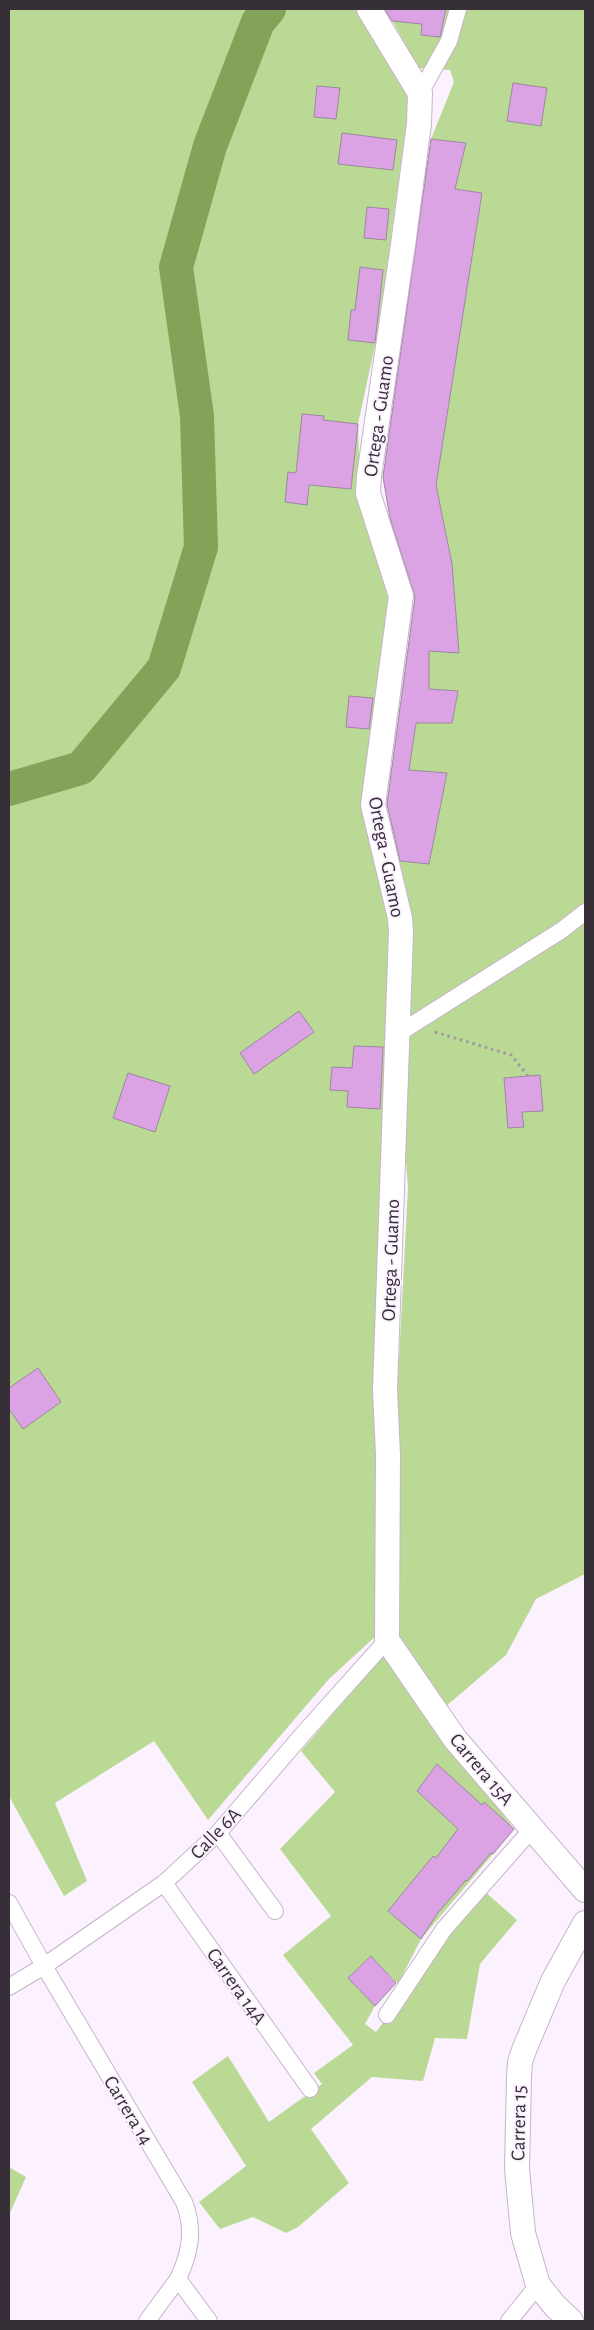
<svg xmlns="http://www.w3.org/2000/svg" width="594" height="2330" viewBox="0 0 594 2330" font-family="'Alegreya Sans',sans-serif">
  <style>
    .green { fill: #bad995 }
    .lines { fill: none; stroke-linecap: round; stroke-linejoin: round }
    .river { stroke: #83a458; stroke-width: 34 }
    .building { fill: #dba2e4; stroke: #9a899d }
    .street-casing { stroke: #c6b4c9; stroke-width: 18 }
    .secondary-casing { stroke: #c6b4c9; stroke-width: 26 }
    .path { stroke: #a298a3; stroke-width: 3; stroke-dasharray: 2.5 4; stroke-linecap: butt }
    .street { stroke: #fff; stroke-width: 16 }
    .secondary { stroke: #fff; stroke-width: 24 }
    .labels { text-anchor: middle; stroke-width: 4; stroke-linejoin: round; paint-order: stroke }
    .street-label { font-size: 20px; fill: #372f38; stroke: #fcf1fe }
  </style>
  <rect width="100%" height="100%" fill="#fcf1fe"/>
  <g class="green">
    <polygon points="9,9 358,9 410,95 379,327 358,424 360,490 390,580 389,616 371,745 394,931 378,1634 329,1679 208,1820 154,1741 55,1803 87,1881 64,1896 9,1796"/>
    <polygon points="386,9 585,9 585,1574 536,1599 506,1655 445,1707 398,1635 395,1437 408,1187 401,1098 405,1022 397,860 429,864 447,773 409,770 416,723 451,723 458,692 429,689 429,651 459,652 452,564 436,485 482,193 455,189 466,143 431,139 454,82 450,70 418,68"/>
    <polygon points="387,1651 446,1738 514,1829 421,1939 398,1984 371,1956 348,1978 375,2006 365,2024 376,2032 484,1891 517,1920 480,1964 467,2039 435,2038 423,2081 372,2077 311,2129 349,2183 298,2227 286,2233 253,2217 220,2229 199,2202 246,2166 192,2082 228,2056 269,2122 322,2084 314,2073 353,2045 283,1955 331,1916 280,1849 335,1792 301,1751"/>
    <polygon points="9,2167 26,2177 9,2215"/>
  </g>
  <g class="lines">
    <polyline class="river" points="9,789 81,768 164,668 201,547 197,416 176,267 210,146 258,22 269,9"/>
  </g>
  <g class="building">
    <polygon points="385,9 446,9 440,37 421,35 422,24 392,21"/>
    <polygon points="513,83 547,88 541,126 507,121"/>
    <polygon points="317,86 340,88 336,119 314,117"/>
    <polygon points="342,133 397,140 393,170 338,164"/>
    <polygon points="431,139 466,143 455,189 482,193 436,485 452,564 459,653 429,651 429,689 458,691 452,723 416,723 409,770 447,773 429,864 400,861 387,804 415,597 390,518 383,477"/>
    <polygon points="367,207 389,209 386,240 364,238"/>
    <polygon points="360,267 383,270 375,343 348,340 351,310 355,310"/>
    <polygon points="302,414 324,416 323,420 358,424 351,489 309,485 307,505 285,502 288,472 296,473"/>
    <polygon points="349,696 373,698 369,729 346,727"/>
    <polygon points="299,1011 314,1032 254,1074 240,1053"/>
    <polygon points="354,1046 383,1047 380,1109 347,1107 348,1091 330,1090 332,1067 352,1068"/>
    <polygon points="128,1073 170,1086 155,1132 113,1118"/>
    <polygon points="540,1075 543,1111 522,1112 524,1127 508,1128 504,1078"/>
    <polygon points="38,1368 61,1402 23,1429 9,1409 9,1388"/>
    <polygon points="437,1764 482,1805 484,1802 514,1829 493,1854 491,1853 467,1881 466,1880 437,1914 421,1939 388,1911 433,1856 436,1858 458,1829 417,1791"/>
    <polygon points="371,1956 396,1983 375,2006 348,1978"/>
  </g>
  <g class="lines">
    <defs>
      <g id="street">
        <polyline points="420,93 449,41 458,9"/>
        <polyline points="396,1035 562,930 585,912"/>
        <polyline points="218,1833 275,1911"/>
        <polyline points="164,1883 310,2089"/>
        <path d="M9 1903 44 1966 184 2202C195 2230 190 2253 178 2279L209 2321"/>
        <polyline points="9,1987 44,1966 164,1883 218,1833 303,1734 387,1640"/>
        <polyline points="387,2015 444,1929 533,1828"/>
        <polyline points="147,2321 178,2279"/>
        <polyline points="509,2321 538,2285"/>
      </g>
      <g id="secondary">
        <polyline points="369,9 420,93 419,124 403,245 369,476 368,493 401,596 373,805 400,918 401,932 385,1390 388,1455 387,1640 455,1739 585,1890"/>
        <polyline points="571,2321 555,2306 538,2285 523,2233 517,2169 519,2078 520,2062 524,2050 553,1981 585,1923"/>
      </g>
    </defs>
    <use href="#street" class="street-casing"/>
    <use href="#secondary" class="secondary-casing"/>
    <polyline class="path" points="435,1032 511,1055 528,1076"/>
    <use href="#street" class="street"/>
    <use href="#secondary" class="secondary"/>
  </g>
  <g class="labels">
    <g class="street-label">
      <text transform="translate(378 416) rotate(-82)" y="7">Ortega - Guamo</text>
      <text transform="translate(387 857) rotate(79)" y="7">Ortega - Guamo</text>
      <text transform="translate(390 1260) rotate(-88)" y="7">Ortega - Guamo</text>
      <text transform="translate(482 1769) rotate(50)" y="7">Carrera 15A</text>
      <text transform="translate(215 1833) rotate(-46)" y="7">Calle 6A</text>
      <text transform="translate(237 1986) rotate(55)" y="7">Carrera 14A</text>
      <text transform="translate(129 2110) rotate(59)" y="7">Carrera 14</text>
      <text transform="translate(518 2123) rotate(-89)" y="7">Carrera 15</text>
    </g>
  </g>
  <rect width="594" height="2330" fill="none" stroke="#372f38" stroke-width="20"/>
</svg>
